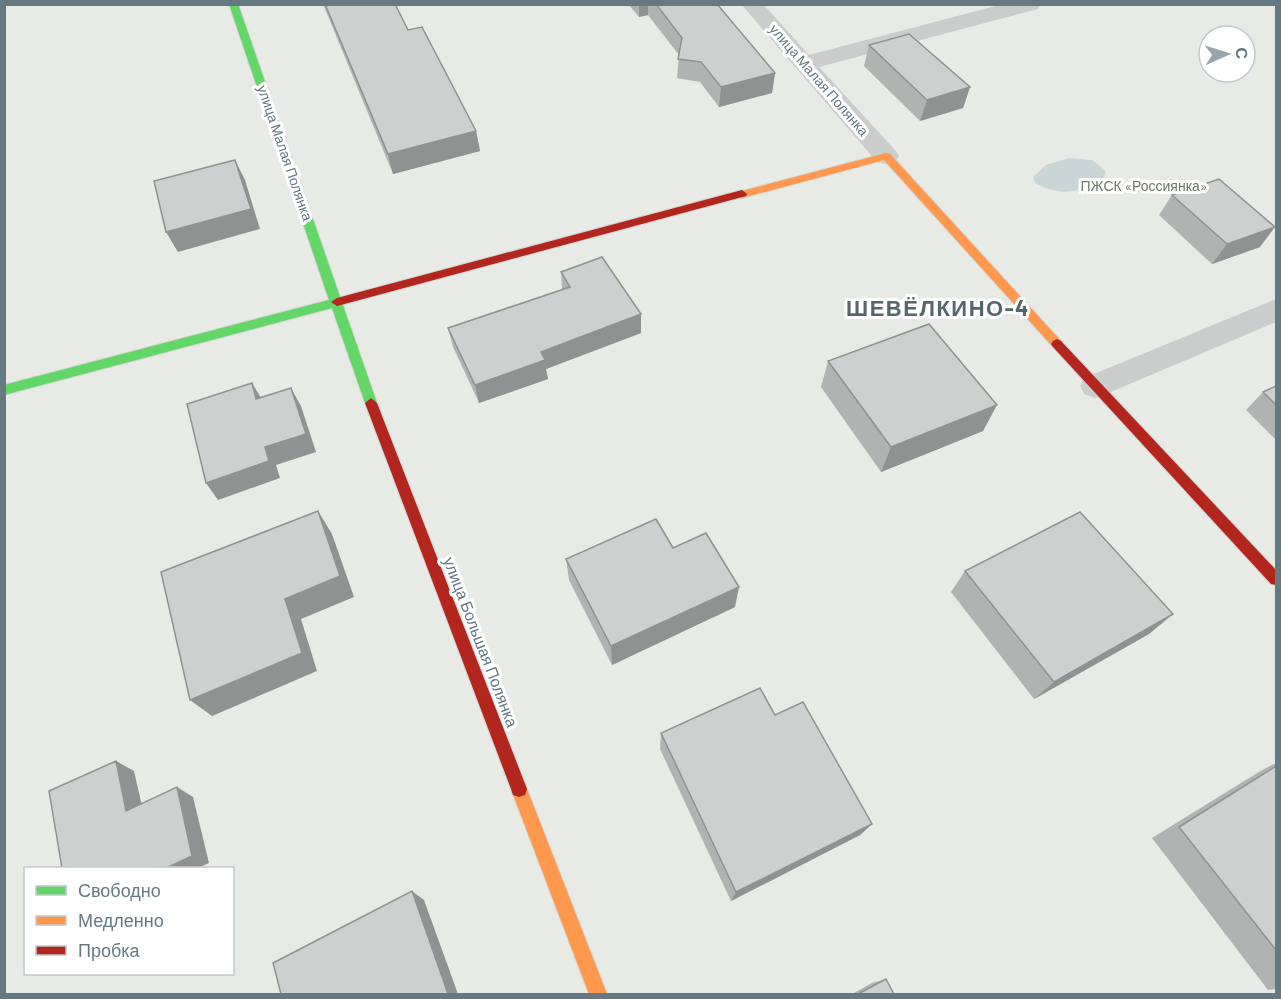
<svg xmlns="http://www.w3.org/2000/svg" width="1281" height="999" viewBox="0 0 1281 999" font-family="Barlow,sans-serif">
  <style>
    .green { fill: #e8eae5; fill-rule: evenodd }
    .water { fill: #cad5d6 }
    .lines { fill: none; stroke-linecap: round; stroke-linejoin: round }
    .fast-casing { stroke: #d4d5d5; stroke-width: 2 }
    .slow-casing { stroke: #d4d5d5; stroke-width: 2 }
    .jam-casing { stroke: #d4d5d5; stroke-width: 2 }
    .street { fill: #cbcdcd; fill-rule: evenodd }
    .fast { fill: #63d668; fill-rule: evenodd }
    .slow { fill: #ff974d; fill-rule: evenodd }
    .jam { fill: #b3261e; fill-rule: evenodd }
    .wall { fill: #b1b3b3 }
    .shaded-wall { fill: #909292 }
    .building { fill: #ced0d0; stroke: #909292; stroke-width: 1.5 }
    .labels { text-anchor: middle; stroke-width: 6; stroke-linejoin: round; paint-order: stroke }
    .far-street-label { font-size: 14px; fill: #647981; stroke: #fff }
    .far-park-label { font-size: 14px; fill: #6a7a63; stroke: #fff }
    .street-label { font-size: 16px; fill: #647981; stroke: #fff }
    .district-label { font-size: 22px; font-weight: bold; letter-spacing: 1.5px; fill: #56666c; stroke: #fff }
  </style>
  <rect width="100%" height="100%" fill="#f8f8f7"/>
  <path class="green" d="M5 5H1276V994H5ZM1209 36H1245V72H1209ZM26 868H232V974H26Z"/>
  <path class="water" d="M1069 158 1092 160 1106 171 1102 183C1074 192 1062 197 1035 183L1033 177 1046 165Z"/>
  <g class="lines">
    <defs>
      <polygon id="fast" points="229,4 238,4 377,403 375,407 367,407 365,403 332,308 4,395 4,385 329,300"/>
      <g id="slow">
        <polygon points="886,153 890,154 1061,341 1063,344 1061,347 1053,347 884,160 742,198 737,194 738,192"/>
        <polygon points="519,781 525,783 527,789 607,994 589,994 511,789 513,783"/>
      </g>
      <g id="jam">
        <polygon points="742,190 747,194 746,196 337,306 331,302 337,298"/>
        <polygon points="1057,339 1061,341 1276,570 1276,585 1271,584 1053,347 1051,344 1053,341"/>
        <polygon points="371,398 377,403 527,789 525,795 519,797 513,795 511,789 365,403"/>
      </g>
    </defs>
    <use href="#fast" class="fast-casing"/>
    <use href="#slow" class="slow-casing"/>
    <use href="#jam" class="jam-casing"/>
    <g class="street">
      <polygon points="741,4 763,4 809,55 1003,4 1040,4 1038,9 819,67 895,150 899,156 895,162 886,164 877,162"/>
      <polygon points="1276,299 1276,322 1106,394 1095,398 1084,394 1080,386 1084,378"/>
    </g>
    <use href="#fast" class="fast"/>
    <use href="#slow" class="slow"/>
    <use href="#jam" class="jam"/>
  </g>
  <g class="wall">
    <polygon points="323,4 395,4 408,30 476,131 480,151 393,174"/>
    <polygon points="628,4 717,4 775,73 772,93 719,107 700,82 677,78 679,55 648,15 639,17"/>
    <polygon points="869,45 970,87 963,108 920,121 864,66"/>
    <polygon points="1172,195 1260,247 1212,264 1159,215"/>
    <polygon points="561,272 641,333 546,369 548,379 479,403 453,347 448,328 562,290"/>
    <polygon points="828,361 983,431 881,472 821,387"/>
    <polygon points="1276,386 1276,440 1246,410 1263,392"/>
    <polygon points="673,548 735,607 612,665 569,580 566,559"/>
    <polygon points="965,571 1173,614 1149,634 1034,699 951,592"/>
    <polygon points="775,715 872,824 860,835 731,901 660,749 661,733"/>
    <polygon points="1276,763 1276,989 1268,990 1152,838 1262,770"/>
    <polygon points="886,979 894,994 852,994 872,983"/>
  </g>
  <g class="shaded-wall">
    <polygon points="639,4 648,4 648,15 639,17"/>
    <polygon points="775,73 772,93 719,107 721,87"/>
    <polygon points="970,87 963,108 920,121 927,100"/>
    <polygon points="476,131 480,151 393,174 388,154"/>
    <polygon points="235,160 245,180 260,229 178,252 166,232"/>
    <polygon points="1275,227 1260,247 1212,264 1227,244"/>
    <polygon points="641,314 641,333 546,369 548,379 479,403 475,385 541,352"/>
    <polygon points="252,383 263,401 256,399"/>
    <polygon points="291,388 301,406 316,452 276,465 280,478 218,500 206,483"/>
    <polygon points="997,405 983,431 881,472 891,447"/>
    <polygon points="318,511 332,534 354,597 301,619 317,671 212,716 190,700"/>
    <polygon points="739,587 735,607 612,665 611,646"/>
    <polygon points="1173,614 1149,634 1034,699 1054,682"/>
    <polygon points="116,761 134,771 145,819 126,811"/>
    <polygon points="177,787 193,797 209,863 198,868 166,868"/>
    <polygon points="872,824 860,835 731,901 736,892"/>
    <polygon points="412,891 424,900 458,994 448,994"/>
  </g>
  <g class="building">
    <polygon points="325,4 395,4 408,30 422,27 476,131 388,154"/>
    <polygon points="656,4 717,4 775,73 721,87 701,62 678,59 682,38"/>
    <polygon points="909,34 970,87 927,100 869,45"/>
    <polygon points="235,160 251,209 166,232 154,181"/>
    <polygon points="1219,179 1275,227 1227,244 1172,195"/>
    <polygon points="602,257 641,314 541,352 545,360 475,385 448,328 570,287 561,272"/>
    <polygon points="929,324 997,405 891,447 828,361"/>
    <polygon points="252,383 256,399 291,388 306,434 265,447 269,461 206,483 187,404"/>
    <polygon points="1276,386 1276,405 1263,392"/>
    <polygon points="318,511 340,576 285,599 302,653 190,700 161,572"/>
    <polygon points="1080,512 1173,614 1054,682 965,571"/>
    <polygon points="656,519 673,548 706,533 739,587 611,646 566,559"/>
    <polygon points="760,688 775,715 803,702 872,824 736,892 661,733"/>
    <polygon points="116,761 126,811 177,787 192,856 166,868 62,868 49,791"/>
    <polygon points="1276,766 1276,950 1179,827"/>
    <polygon points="412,891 448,994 281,994 273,963"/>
    <polygon points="886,979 894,994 858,994"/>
  </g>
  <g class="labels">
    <g class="far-street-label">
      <text transform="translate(819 80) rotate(49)" y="5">улица Малая Полянка</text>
      <text transform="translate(285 153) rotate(71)" y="5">улица Малая Полянка</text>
    </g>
    <g class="far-park-label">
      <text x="1144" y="191">ПЖСК «Россиянка»</text>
    </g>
    <g class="street-label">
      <text transform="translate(481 642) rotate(69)" y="6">улица Большая Полянка</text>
    </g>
    <g class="district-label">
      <text x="938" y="316">ШЕВЁЛКИНО-4</text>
    </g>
  </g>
  <rect width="1281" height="999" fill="none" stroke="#647981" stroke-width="12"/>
  <rect x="24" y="867" width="210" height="108" fill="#ffffff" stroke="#c1c9cd" stroke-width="1.5"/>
  <rect x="36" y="886" width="30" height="9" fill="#63d668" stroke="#c1c9cd" stroke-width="1.5"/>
  <text x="78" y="897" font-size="18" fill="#647981">Свободно</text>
  <rect x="36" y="916" width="30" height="9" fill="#ff974d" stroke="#c1c9cd" stroke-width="1.5"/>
  <text x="78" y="927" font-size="18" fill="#647981">Медленно</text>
  <rect x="36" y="946" width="30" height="9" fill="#b3261e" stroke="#c1c9cd" stroke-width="1.5"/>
  <text x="78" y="957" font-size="18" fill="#647981">Пробка</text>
  <g transform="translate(1227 54) rotate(87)"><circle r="28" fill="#ffffff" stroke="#c1c9cd" stroke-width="1.5"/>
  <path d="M0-4.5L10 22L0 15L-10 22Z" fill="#98a5aa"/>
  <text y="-9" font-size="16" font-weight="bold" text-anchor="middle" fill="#647981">С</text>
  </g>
</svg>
